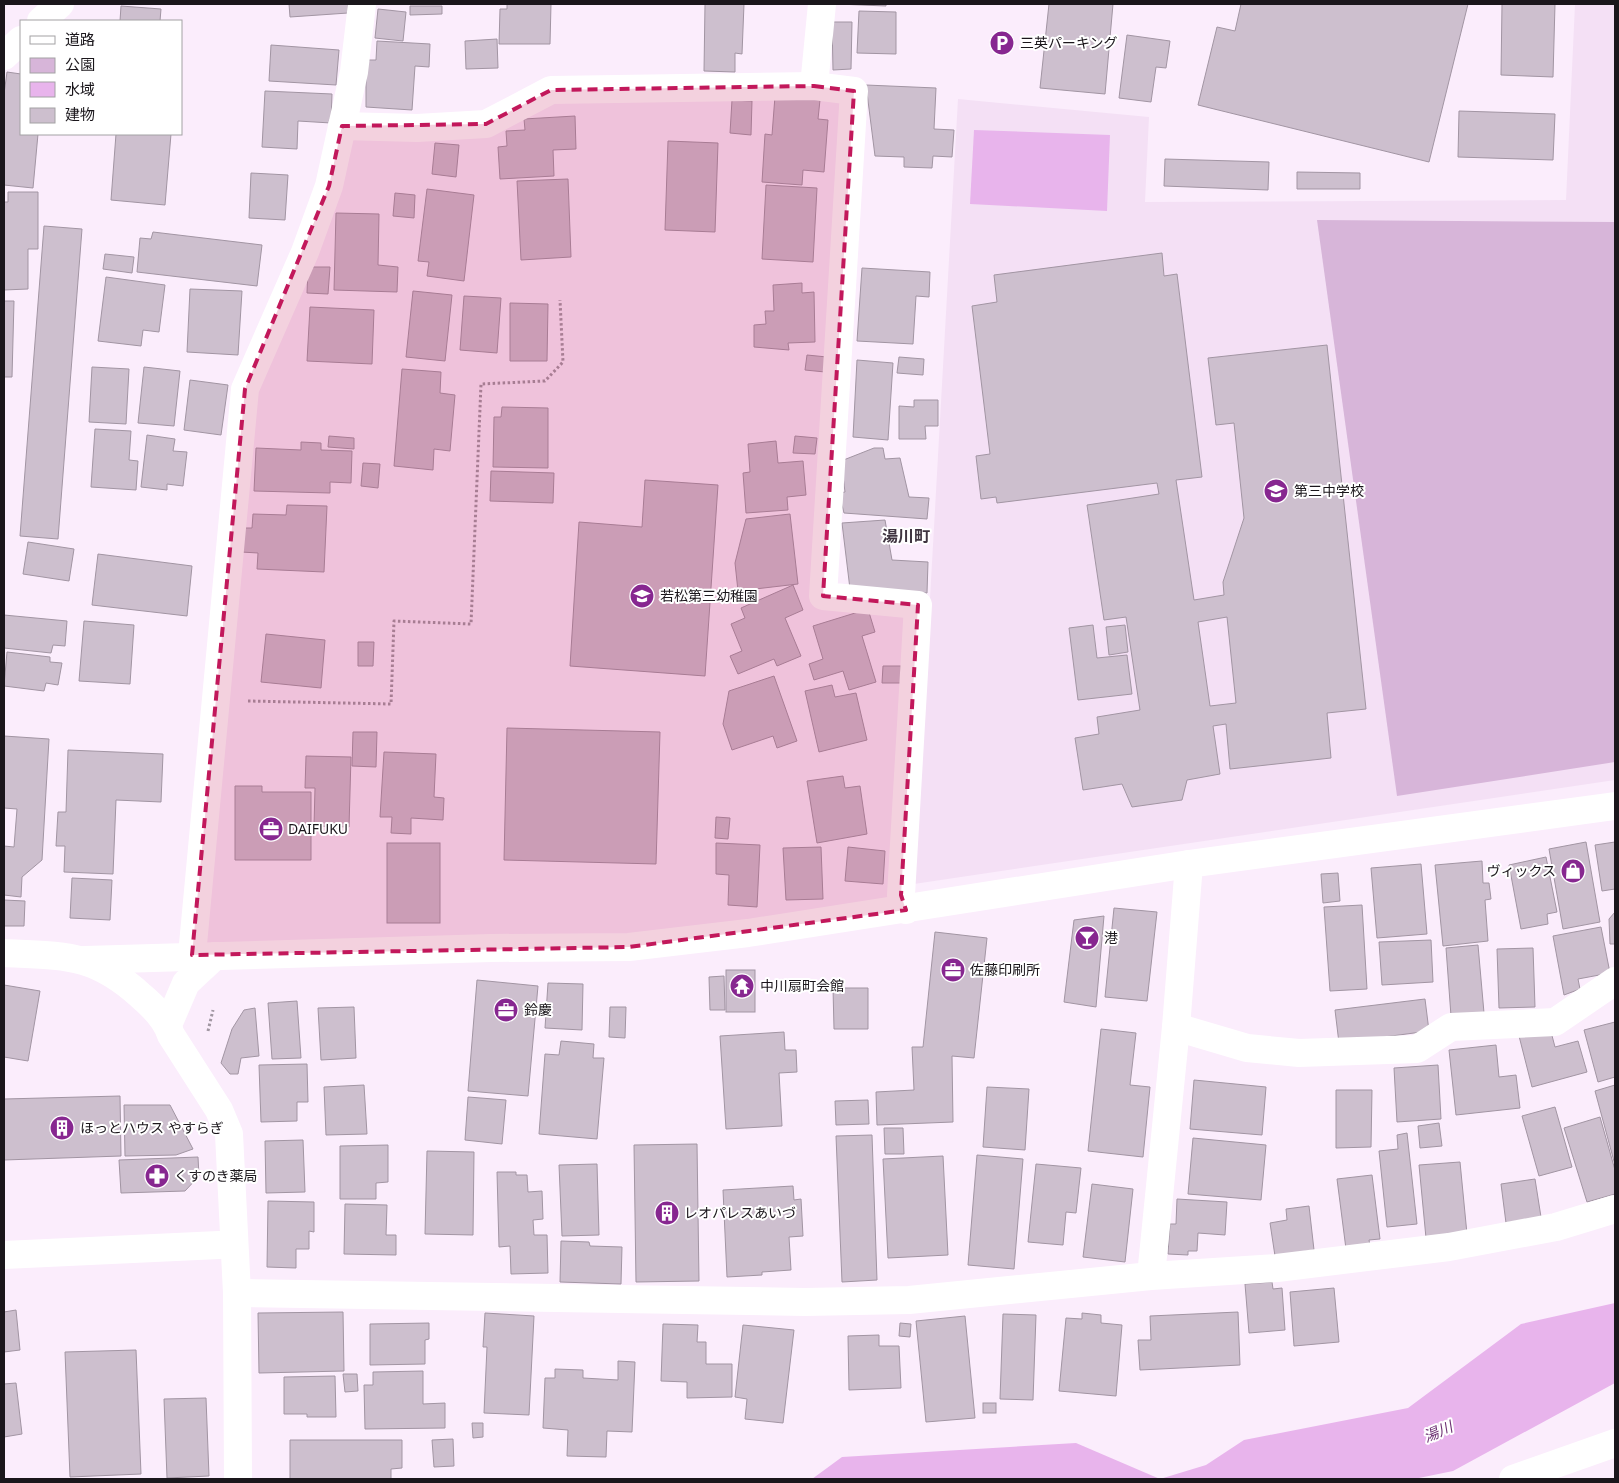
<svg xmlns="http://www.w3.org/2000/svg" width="1619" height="1483" viewBox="0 0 1619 1483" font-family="'Noto Sans','Noto Sans JP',sans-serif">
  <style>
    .built { fill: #f4e0f5 }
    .green { fill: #d7b5d9 }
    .water { fill: #e8b4ec }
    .building { fill: #cdbfce; stroke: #a295a3; fill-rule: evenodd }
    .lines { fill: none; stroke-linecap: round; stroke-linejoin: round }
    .path { stroke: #a197a2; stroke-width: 3; stroke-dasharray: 2.5 2.5; stroke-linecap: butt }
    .minor { stroke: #fff; stroke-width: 28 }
    .marked { fill: #c2185b; fill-opacity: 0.2; stroke: #c2185b; stroke-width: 4; stroke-dasharray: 10 6; stroke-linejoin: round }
    .labels { text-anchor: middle; stroke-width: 4; stroke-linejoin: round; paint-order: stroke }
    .poi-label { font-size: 14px; fill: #1a161b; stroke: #fff; text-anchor: start }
    .water-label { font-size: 15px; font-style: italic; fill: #6d3173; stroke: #fff }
    .quarter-label { font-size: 16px; font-weight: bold; fill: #3f3440; stroke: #fff }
  </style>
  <rect width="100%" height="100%" fill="#fbedfc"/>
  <polygon class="built" points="1575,4 1615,4 1615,780 914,884 958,99 1149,117 1145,202 1566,200"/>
  <polygon class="green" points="1317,220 1615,222 1615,762 1397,796"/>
  <g class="water">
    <polygon points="974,130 1110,135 1107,211 970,204"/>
    <polygon points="1615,1303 1615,1383 1453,1471 1414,1479 812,1479 842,1457 1076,1443 1160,1479 1206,1465 1244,1440 1408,1408 1521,1324"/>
  </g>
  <g class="building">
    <polygon points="289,4 348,4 348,13 290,17"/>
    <polygon points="507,4 551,4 550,44 499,44 500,9 507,9"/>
    <polygon points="705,4 744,4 742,54 735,53 735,72 704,71"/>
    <polygon points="837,4 886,4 886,6"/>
    <polygon points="1049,4 1113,4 1105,94 1040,88"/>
    <polygon points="1241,4 1468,4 1429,162 1198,105 1217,27 1235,31"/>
    <polygon points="1502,4 1555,4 1553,77 1501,75"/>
    <polygon points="121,6 161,9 160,21 120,21"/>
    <polygon points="410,6 442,6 442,14 410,15"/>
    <polygon points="378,9 406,12 403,41 375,38"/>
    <polygon points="859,11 896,12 896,54 857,53"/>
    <polygon points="832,22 852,22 851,69 833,70"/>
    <polygon points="1127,35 1170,41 1166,68 1156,67 1151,102 1119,98"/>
    <polygon points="497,39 498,68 466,69 465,41"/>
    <polygon points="377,41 430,44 429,67 415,66 412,110 366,107 366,60 376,60"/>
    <polygon points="271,45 339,50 336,85 269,81"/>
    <polygon points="7,72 21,74 21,134 38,134 33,188 4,185 4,94"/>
    <polygon points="866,85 936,88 934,129 954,130 952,157 933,156 932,168 904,167 904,157 875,156"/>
    <polygon points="265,91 332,94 331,123 298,121 297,149 262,147"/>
    <polygon points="775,96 820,100 818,119 828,120 824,172 803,170 802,185 762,182 765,134 772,135"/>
    <polygon points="732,100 752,101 751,135 730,133"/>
    <polygon points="1459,111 1555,114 1553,160 1458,157"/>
    <polygon points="575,116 576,149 553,150 554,176 500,179 498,147 507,146 506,131 525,130 524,119"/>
    <polygon points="116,134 171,134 165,205 111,200"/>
    <polygon points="668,141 718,143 715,232 665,230"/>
    <polygon points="435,143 459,145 456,177 432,174"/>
    <polygon points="1165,159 1269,162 1268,190 1164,186"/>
    <polygon points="1297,172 1360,173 1360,189 1297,189"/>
    <polygon points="251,173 288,175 285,220 249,218"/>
    <polygon points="568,179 571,257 521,260 517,181"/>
    <polygon points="766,185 817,188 813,262 762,259"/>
    <polygon points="427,189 474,195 464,281 427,276 429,262 418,261"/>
    <polygon points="8,192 38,192 38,249 28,249 28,289 4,290 4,202 8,202"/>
    <polygon points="395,193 415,195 414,218 393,216"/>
    <polygon points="336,213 379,214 378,265 398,267 397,292 334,290"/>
    <polygon points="44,226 82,229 58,539 20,536"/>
    <polygon points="153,232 262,245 257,286 137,272 140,238 151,239"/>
    <path d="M1162 253 1164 276 1177 274 1202 477 1176 480 1194 600 1224 595 1223 582 1244 518 1234 423 1216 425 1208 358 1327 345 1366 709 1327 713 1331 758 1230 769 1226 724 1213 726 1220 774 1187 780 1182 800 1132 807 1122 784 1083 790 1075 738 1099 734 1097 717 1140 710 1126 617 1104 620 1087 505 1159 494 1157 483 997 503 996 497 981 499 976 456 990 454 972 306 997 302 994 275ZM1227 617 1236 703 1210 706 1198 622Z"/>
    <polygon points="105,254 134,257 132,273 103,269"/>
    <polygon points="308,267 330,267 328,294 307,293"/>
    <polygon points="862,268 930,272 929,297 916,296 913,344 857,341"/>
    <polygon points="106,277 165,285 159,332 143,330 141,346 98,341"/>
    <polygon points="802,283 802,293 814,292 815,342 788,343 789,350 754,347 754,325 766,324 765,311 774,311 773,285"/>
    <polygon points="190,289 242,291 238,355 187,352"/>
    <polygon points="413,291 452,295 445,361 406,357"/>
    <polygon points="464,296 501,298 497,353 460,350"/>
    <polygon points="4,301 14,301 12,377 4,377"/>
    <polygon points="510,303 548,304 547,361 510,361"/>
    <polygon points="310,307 374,310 372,364 307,361"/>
    <polygon points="807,355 827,357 825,372 805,370"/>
    <polygon points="899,357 924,359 923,375 897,373"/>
    <polygon points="857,360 893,363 888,440 853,437"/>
    <polygon points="92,367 129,369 126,424 89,422"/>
    <polygon points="144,367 180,371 174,426 138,423"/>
    <polygon points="402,369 441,372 440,393 455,395 450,451 434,449 433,470 394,466"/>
    <polygon points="190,380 228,385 221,435 184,430"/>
    <polygon points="914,400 938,400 938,426 925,426 926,439 899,439 899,406 914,407"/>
    <polygon points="502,407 548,408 548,468 493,467 494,417 501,417"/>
    <polygon points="95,429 131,431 129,460 138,461 136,490 91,487"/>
    <polygon points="147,435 175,439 173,451 187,452 183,486 167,484 167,490 141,487"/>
    <polygon points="329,436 354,438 354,449 328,447"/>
    <polygon points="795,436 817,438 815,454 793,453"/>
    <polygon points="776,441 778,463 803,461 806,495 787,497 788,510 746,513 743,473 750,472 748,444"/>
    <polygon points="301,442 321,443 321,450 352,451 351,483 330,482 330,493 254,491 256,448 301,450"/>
    <polygon points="874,448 883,448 885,459 900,458 909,497 929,498 927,519 844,513 839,493 845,492 841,461"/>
    <polygon points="363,463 380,464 378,488 361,486"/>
    <polygon points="491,471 554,473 553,503 490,501"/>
    <polygon points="645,480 718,485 705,676 570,666 579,522 642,527"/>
    <polygon points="287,505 327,506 324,572 257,569 258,553 241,552 242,528 252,528 253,514 286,515"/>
    <polygon points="790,514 798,584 738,591 735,563 746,519"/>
    <polygon points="885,520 892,560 928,562 927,593 850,589 842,523"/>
    <polygon points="28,542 74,549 69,581 23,574"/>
    <polygon points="98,554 192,566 187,616 92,605"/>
    <polygon points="793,585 803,610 785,618 801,656 777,666 774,659 738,674 730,656 742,651 731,624 745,618 741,608"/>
    <polygon points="868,609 875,632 862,636 876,682 849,690 843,671 814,680 809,664 823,659 813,626"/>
    <polygon points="4,615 67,621 65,646 53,645 51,653 4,648"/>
    <polygon points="84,621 134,625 130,684 79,681"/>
    <polygon points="1093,625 1097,658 1127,655 1132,694 1078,700 1069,628"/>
    <polygon points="1125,625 1128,652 1109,655 1106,627"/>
    <polygon points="266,634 325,640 321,688 261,682"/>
    <polygon points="358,642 374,642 373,666 358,666"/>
    <polygon points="7,652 50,657 50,662 62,663 58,685 46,683 44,691 4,686"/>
    <polygon points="883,666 901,666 901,683 882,683"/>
    <polygon points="774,676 797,741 777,748 773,736 732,750 723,724 729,691"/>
    <polygon points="832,685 835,697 856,693 867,740 819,752 805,691"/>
    <polygon points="507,728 660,732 656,864 504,860"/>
    <polygon points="353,732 377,732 376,767 352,766"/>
    <polygon points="4,736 49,739 42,860 22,877 21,897 4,895 4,846 14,847 17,809 4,808"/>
    <polygon points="68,750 163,754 161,802 116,800 113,874 64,872 65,846 56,846 58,812 66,812"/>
    <polygon points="384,752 436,754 434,797 444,798 443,820 411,818 411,834 391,833 392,817 380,817"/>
    <polygon points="306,756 351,757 349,827 314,826 315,788 305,788"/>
    <polygon points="843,776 845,788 860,786 867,834 817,843 807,781"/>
    <polygon points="235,786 262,786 262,792 311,792 311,860 235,860"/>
    <polygon points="716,817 730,818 728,839 715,838"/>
    <polygon points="1586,842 1600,922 1563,929 1549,849"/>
    <polygon points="1615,842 1615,889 1602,891 1595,845"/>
    <rect x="387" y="843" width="53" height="80"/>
    <polygon points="716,843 760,845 757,907 728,905 729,875 716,874"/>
    <polygon points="821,847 823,899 786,900 783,848"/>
    <polygon points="848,847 885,851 883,884 845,881"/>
    <polygon points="1546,857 1557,912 1547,914 1548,924 1521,929 1509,865"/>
    <polygon points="1482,861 1483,883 1489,883 1491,899 1485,900 1488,941 1443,946 1435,865"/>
    <polygon points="1421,864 1427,934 1377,938 1371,868"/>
    <polygon points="1338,873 1340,901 1323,903 1321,874"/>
    <polygon points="72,878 112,880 110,920 70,918"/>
    <polygon points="4,900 25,901 24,926 4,926"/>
    <polygon points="1362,905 1367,989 1330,991 1324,907"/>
    <polygon points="1114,908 1157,912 1147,1001 1105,997"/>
    <polygon points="1615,912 1615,944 1610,944 1609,919"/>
    <polygon points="1104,916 1096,1007 1064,1002 1074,920"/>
    <polygon points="1601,927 1610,973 1578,979 1580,989 1564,995 1553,936"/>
    <polygon points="935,932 987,938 974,1058 952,1056 953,1122 877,1125 876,1092 914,1090 912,1047 923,1047"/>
    <polygon points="1431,940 1433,982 1382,985 1379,942"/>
    <polygon points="1478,945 1484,1013 1451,1016 1446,948"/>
    <polygon points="1533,948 1535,1007 1499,1008 1497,949"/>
    <rect x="726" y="970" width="29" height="42"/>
    <polygon points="724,976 725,1010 710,1010 709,977"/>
    <polygon points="477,980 538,986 528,1096 468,1091"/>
    <polygon points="548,983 583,984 582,1030 545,1028"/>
    <polygon points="4,985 40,991 28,1061 4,1057"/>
    <polygon points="833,988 868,988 868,1029 834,1029"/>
    <polygon points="1425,999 1429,1031 1339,1043 1335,1010"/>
    <polygon points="297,1001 301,1058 272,1059 268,1003"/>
    <polygon points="354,1007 356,1058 321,1060 318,1008"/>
    <polygon points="610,1007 626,1007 625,1038 609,1037"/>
    <polygon points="255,1008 259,1056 241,1058 238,1074 230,1074 221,1063 232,1029 244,1010"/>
    <polygon points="1615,1022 1615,1077 1598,1082 1584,1030"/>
    <polygon points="1550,1028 1555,1047 1578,1041 1587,1072 1532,1087 1519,1036"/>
    <polygon points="1101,1029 1136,1033 1130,1085 1150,1087 1143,1157 1088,1151"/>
    <polygon points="784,1032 785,1050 796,1050 797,1072 779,1073 782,1126 726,1129 720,1036"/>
    <polygon points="561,1041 594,1044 593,1058 604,1058 597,1139 539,1134 545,1054 559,1055"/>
    <polygon points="1496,1045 1499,1077 1516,1075 1520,1108 1456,1115 1449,1050"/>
    <polygon points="307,1064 308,1102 297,1102 297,1121 261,1122 259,1065"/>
    <polygon points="1438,1065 1441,1119 1397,1122 1394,1068"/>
    <polygon points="1194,1080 1266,1087 1262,1135 1190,1129"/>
    <polygon points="364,1085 367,1134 326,1135 324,1087"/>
    <polygon points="1615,1085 1615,1165 1595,1091"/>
    <polygon points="987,1087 1029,1089 1025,1150 983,1147"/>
    <polygon points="1336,1090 1372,1090 1371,1147 1336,1148"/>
    <polygon points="120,1096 121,1156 4,1160 4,1099"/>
    <polygon points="468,1097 506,1100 502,1144 465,1140"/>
    <polygon points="868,1100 869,1124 836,1125 835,1101"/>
    <polygon points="124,1105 170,1105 193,1149 176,1155 125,1156"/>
    <polygon points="1555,1107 1572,1167 1539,1176 1522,1116"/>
    <polygon points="1600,1117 1615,1170 1615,1194 1587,1202 1564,1128"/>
    <polygon points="1439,1123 1442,1146 1420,1148 1418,1126"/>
    <polygon points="884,1128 903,1128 904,1154 885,1154"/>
    <polygon points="1407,1133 1417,1224 1387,1227 1379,1151 1398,1149 1397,1135"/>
    <polygon points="872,1135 877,1280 842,1282 836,1136"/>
    <polygon points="1193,1138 1266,1145 1261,1200 1188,1194"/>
    <polygon points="303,1140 305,1192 266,1193 265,1141"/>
    <polygon points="697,1144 699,1281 636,1282 634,1145"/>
    <polygon points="388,1145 388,1182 376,1183 376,1199 340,1199 340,1146"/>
    <polygon points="427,1151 474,1152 473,1235 425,1234"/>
    <polygon points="977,1155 1023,1159 1014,1269 968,1265"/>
    <polygon points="943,1156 948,1255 888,1258 883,1159"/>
    <polygon points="198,1157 199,1176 185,1191 121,1193 119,1160"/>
    <polygon points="1460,1162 1467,1234 1426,1238 1419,1165"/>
    <polygon points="597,1164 599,1235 562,1236 559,1165"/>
    <polygon points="1036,1164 1081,1168 1076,1213 1066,1212 1063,1245 1028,1242"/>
    <polygon points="497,1172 516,1172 516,1175 527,1175 528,1192 542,1191 543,1219 533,1220 534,1235 547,1235 548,1273 511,1274 510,1246 499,1247"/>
    <polygon points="1372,1175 1380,1239 1369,1240 1370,1246 1346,1249 1337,1179"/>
    <polygon points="1535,1179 1541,1217 1506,1223 1501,1184"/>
    <polygon points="1092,1184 1133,1189 1125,1262 1083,1257"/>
    <polygon points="793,1186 794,1200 801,1199 803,1236 789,1237 791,1270 762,1272 762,1275 727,1277 723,1190"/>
    <polygon points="1177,1199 1227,1202 1225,1235 1198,1233 1197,1251 1188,1251 1188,1255 1168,1254 1170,1224 1176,1224"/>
    <polygon points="268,1201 314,1202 314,1232 309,1231 309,1249 296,1249 296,1268 267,1267"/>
    <polygon points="345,1204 387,1205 386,1235 396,1235 396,1255 344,1254"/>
    <polygon points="1309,1206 1314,1250 1275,1256 1270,1223 1287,1220 1286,1209"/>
    <polygon points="561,1241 589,1242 590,1246 622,1247 621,1284 560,1282"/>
    <polygon points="1272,1282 1273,1289 1282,1288 1285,1330 1249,1333 1245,1284"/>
    <polygon points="1334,1288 1339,1342 1294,1346 1290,1292"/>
    <polygon points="16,1310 20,1350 4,1352 4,1312"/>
    <polygon points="343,1312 344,1371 259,1373 258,1313"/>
    <polygon points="1238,1312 1240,1365 1140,1370 1138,1340 1151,1340 1150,1316"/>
    <polygon points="485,1313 534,1316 529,1415 484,1413 487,1347 483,1347"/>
    <polygon points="1082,1313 1101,1315 1101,1323 1122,1325 1116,1396 1059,1391 1066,1318 1082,1319"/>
    <polygon points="1003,1314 1036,1315 1033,1400 1000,1399"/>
    <polygon points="965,1316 975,1418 926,1422 916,1321"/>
    <polygon points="429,1323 429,1339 425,1340 425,1364 370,1365 370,1324"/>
    <polygon points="900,1323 911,1324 910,1337 899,1336"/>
    <polygon points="663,1324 698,1325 697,1342 706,1342 706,1364 732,1364 732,1397 687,1398 687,1382 661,1381"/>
    <polygon points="743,1325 794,1330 783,1423 745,1419 747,1399 735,1397"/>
    <polygon points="879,1335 879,1346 899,1346 901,1388 849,1390 848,1336"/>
    <polygon points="136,1350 141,1474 70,1477 65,1352"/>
    <polygon points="618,1361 635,1362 632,1432 607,1431 606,1457 567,1456 568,1430 543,1428 545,1378 555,1378 555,1369 583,1370 583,1378 618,1380"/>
    <polygon points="423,1371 423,1404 445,1403 445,1428 365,1429 364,1385 373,1385 373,1372"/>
    <polygon points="343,1374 357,1374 358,1391 345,1392"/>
    <polygon points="335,1376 336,1417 307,1417 307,1414 284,1414 284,1377"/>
    <polygon points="16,1383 22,1434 4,1437 4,1384"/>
    <polygon points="206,1398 209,1476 167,1478 164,1399"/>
    <rect x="983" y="1403" width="13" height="10"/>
    <polygon points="472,1423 483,1423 483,1437 473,1438"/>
    <polygon points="453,1439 454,1466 434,1467 432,1440"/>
    <polygon points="290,1440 402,1440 402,1468 391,1469 391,1479 290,1479"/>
  </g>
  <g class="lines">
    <g class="path">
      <polyline points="248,701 391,704 394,621 471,624 481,384 545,381 563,362 560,300"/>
      <polyline points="208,1031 213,1010"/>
    </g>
    <g class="minor">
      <polyline points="41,21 60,4"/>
      <polyline points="4,56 21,40"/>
      <polyline points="814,86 822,4"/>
      <polyline points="342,126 417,128 486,124 551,90 814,86 854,91 823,596 918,605 901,895 906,910"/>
      <path d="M4 953C64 956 94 953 141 996 154 1007 166 1019 171 1035L219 1110 229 1134 237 1293 238 1479"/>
      <polyline points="192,955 245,389 305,252 329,186 354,72 362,4"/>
      <polyline points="85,960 491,948 629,947 748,933 1189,864 1615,806"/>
      <polyline points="168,1025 186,983 215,956"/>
      <polyline points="1176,1027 1247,1048 1299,1053 1417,1049 1451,1027 1555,1022 1615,981"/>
      <polyline points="4,1255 219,1245"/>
      <polyline points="1151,1276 1176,1027 1189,864"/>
      <polyline points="237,1293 805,1302 909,1300 1151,1276 1277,1268 1449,1247 1556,1227 1615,1209"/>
      <polyline points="1513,1479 1615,1443"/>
    </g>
  </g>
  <path class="marked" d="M814 86 854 91 823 596 918 605 901 895 906 910 629 947 192 955 245 389 329 186 342 126 486 124 551 90Z"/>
  <defs>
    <symbol id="parking-disc" viewBox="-11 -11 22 22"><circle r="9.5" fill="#872790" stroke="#fff"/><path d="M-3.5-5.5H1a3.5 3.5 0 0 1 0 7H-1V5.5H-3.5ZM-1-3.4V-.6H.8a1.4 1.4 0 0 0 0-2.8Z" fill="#fff"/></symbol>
    <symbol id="school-disc" viewBox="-11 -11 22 22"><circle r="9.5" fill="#872790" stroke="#fff"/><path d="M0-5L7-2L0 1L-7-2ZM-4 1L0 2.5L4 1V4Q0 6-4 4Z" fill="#fff"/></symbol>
    <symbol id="office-disc" viewBox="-11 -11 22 22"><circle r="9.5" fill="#872790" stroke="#fff"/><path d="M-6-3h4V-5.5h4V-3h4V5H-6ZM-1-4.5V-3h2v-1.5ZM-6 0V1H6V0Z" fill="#fff"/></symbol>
    <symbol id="shop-disc" viewBox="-11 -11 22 22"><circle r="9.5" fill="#872790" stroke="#fff"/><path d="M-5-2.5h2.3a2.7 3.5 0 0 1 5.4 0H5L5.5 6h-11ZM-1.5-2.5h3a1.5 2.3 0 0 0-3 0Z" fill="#fff"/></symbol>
    <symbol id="bar-disc" viewBox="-11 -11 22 22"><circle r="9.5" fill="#872790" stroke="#fff"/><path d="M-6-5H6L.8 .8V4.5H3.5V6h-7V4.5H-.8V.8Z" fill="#fff"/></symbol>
    <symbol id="temple-disc" viewBox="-11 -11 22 22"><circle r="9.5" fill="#872790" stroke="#fff"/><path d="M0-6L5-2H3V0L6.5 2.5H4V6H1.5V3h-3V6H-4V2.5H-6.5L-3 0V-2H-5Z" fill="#fff"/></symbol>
    <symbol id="building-disc" viewBox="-11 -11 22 22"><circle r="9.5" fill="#872790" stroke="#fff"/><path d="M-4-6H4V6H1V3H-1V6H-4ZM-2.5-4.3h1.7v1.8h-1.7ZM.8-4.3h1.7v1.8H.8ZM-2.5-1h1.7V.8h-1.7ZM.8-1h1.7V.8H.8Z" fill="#fff"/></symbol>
    <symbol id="pharmacy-disc" viewBox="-11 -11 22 22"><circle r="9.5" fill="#872790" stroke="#fff"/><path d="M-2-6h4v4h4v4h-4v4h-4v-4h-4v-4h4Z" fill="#fff"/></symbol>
  </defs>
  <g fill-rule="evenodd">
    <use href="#parking-disc" x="988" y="29" width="28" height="28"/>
    <use href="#school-disc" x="1262" y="477" width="28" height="28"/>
    <use href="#school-disc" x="628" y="582" width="28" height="28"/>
    <use href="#office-disc" x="257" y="815" width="28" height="28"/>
    <use href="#shop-disc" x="1559" y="857" width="28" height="28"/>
    <use href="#bar-disc" x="1073" y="924" width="28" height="28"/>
    <use href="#office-disc" x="939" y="956" width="28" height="28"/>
    <use href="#temple-disc" x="728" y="972" width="28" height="28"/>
    <use href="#office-disc" x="492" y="996" width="28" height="28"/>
    <use href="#building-disc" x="48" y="1114" width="28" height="28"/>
    <use href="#pharmacy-disc" x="143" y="1162" width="28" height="28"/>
    <use href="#building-disc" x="653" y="1199" width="28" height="28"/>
  </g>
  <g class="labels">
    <g class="poi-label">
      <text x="1020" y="48">三英パーキング</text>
      <text x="1294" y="496">第三中学校</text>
      <text x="660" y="601">若松第三幼稚園</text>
      <text x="288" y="834">DAIFUKU</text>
      <text x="1556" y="876" text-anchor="end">ヴィックス</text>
      <text x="1104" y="943">港</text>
      <text x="970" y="975">佐藤印刷所</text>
      <text x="760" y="991">中川扇町会館</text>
      <text x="524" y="1015">鈴慶</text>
      <text x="80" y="1133">ほっとハウス やすらぎ</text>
      <text x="174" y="1181">くすのき薬局</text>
      <text x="684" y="1218">レオパレスあいづ</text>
    </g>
    <g class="water-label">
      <text transform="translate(1438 1432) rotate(-23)" y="5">湯川</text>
    </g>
    <g class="quarter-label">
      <text x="906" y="542">湯川町</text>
    </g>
  </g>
  <rect width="1619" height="1483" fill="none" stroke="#1a161b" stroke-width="10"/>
  <rect x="20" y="20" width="162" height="115" fill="#ffffff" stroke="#a3a2a4"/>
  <rect x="30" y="36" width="25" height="8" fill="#ffffff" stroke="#a3a2a4"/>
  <text x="65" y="45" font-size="15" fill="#1a161b">道路</text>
  <rect x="30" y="58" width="25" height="15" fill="#d7b5d9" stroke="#a3a2a4"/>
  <text x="65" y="70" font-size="15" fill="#1a161b">公園</text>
  <rect x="30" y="82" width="25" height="15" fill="#e8b4ec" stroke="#a3a2a4"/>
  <text x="65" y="95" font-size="15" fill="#1a161b">水域</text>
  <rect x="30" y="108" width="25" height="15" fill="#cdbfce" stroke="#a3a2a4"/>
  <text x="65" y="120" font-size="15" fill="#1a161b">建物</text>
</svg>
